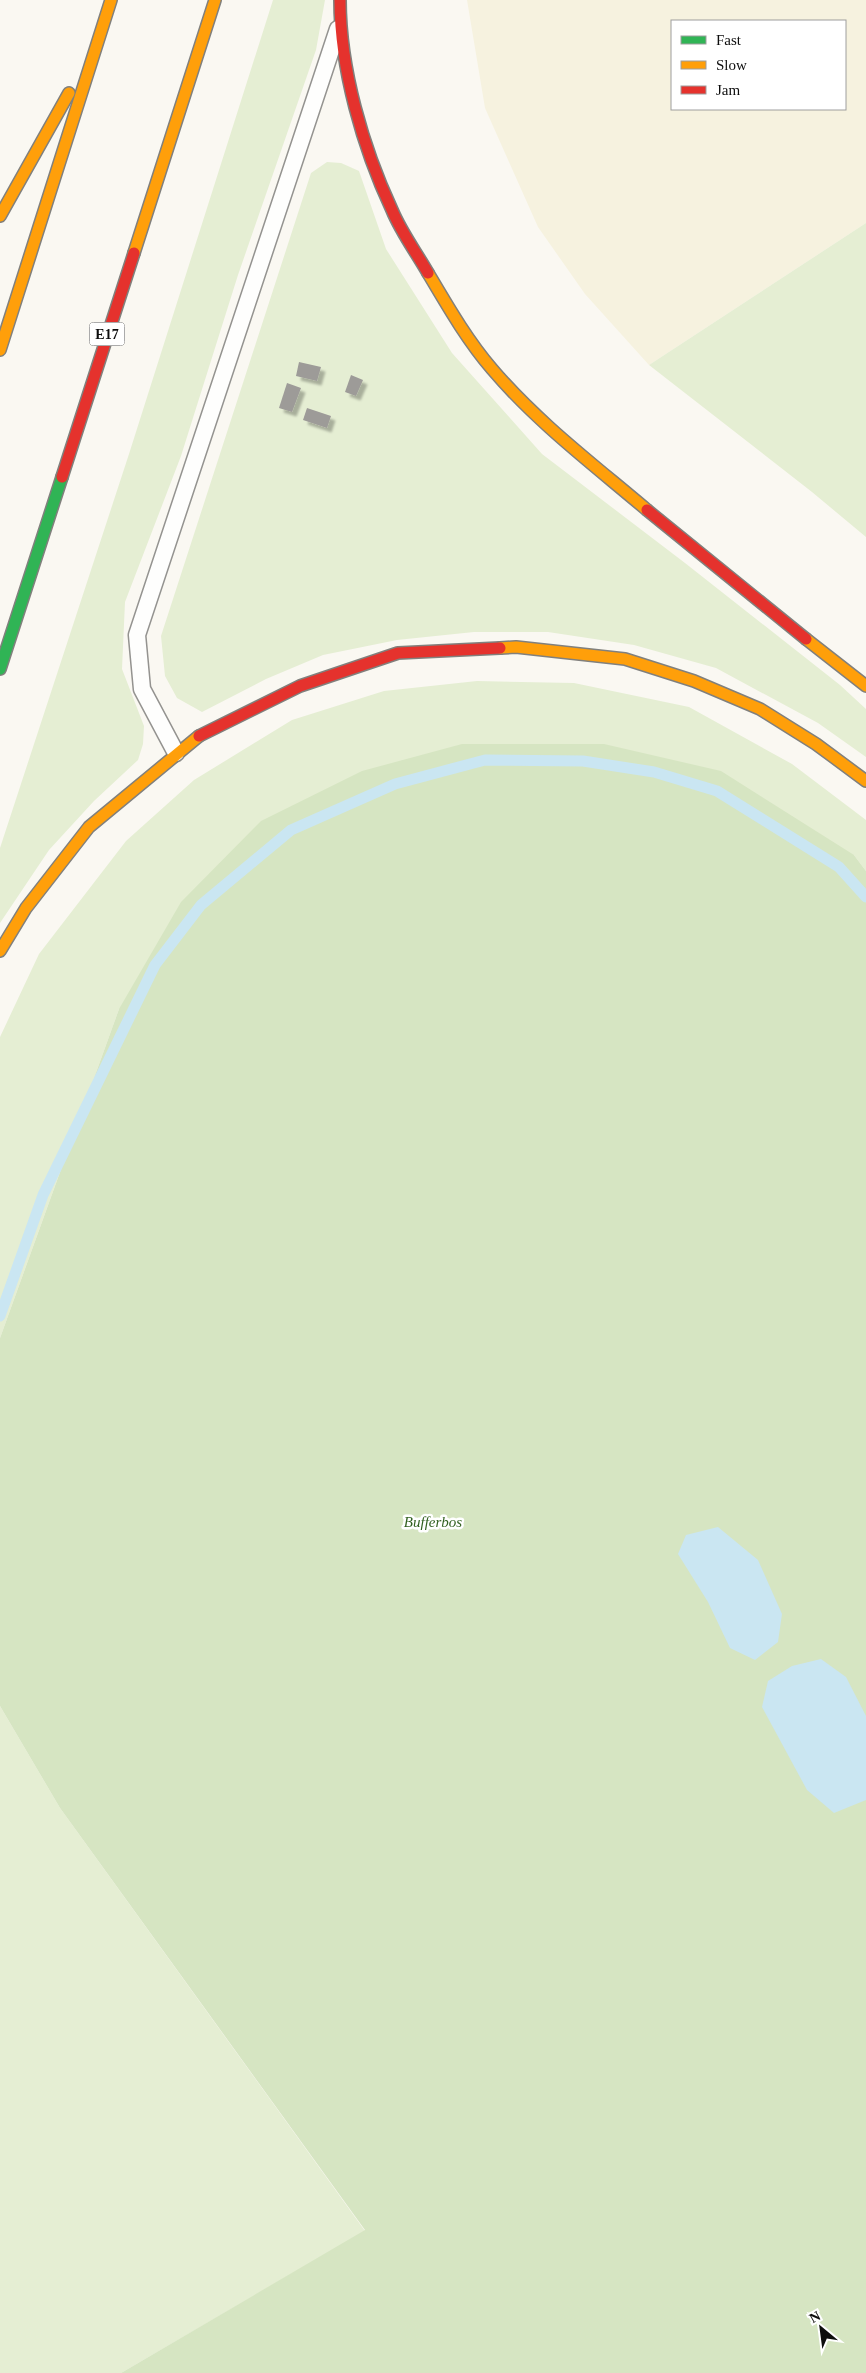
<svg xmlns="http://www.w3.org/2000/svg" width="866" height="2373" viewBox="0 0 866 2373" font-family="Georgia,serif">
  <style>
    .farmland { fill: #f6f2df; fill-rule: evenodd }
    .green { fill: #e5eed3 }
    .forest { fill: #d6e5c2 }
    .water { fill: #cae6f2 }
    .lines { fill: none; stroke-linecap: round; stroke-linejoin: round }
    .stream { stroke: #cae6f2; stroke-width: 11 }
    .building { fill: #9d9b98; filter: url(#shadow) }
    .lane-casing { stroke: #949390; stroke-width: 19 }
    .fast-casing { stroke: #81807d; stroke-width: 14 }
    .slow-casing { stroke: #81807d; stroke-width: 14 }
    .jam-casing { stroke: #81807d; stroke-width: 14 }
    .lane { stroke: #fefefd; stroke-width: 16 }
    .fast { stroke: #30b455; stroke-width: 11 }
    .slow { stroke: #ff9f0a; stroke-width: 11 }
    .jam { stroke: #e5322d; stroke-width: 11 }
    .labels { text-anchor: middle; stroke-width: 5; stroke-linejoin: round; paint-order: stroke }
    .shield { fill: #fff; stroke: #565656; stroke-width: 1 }
    .shield-label { font-size: 14px; font-weight: bold; fill: #0d0d0d }
    .park-label { font-size: 15px; font-style: italic; fill: #326121; stroke: #fff }
  </style>
  <defs>
    <filter id="shadow"><feDropShadow dx="4.5" dy="4.5" stdDeviation="1" flood-color="#0004"/></filter>
  </defs>
  <rect width="100%" height="100%" fill="#faf8f2"/>
  <path class="farmland" d="M467 0H866V223L649 365 585 294 538 227 485 108ZM672 21H845V109H672Z"/>
  <g class="green">
    <polygon points="273,0 325,0 316,50 238,275 181,456 125,602 122,669 144,726 143,744 138,760 94,801 49,850 0,923 0,848 129,454"/>
    <polygon points="327,162 341,163 359,171 386,249 452,353 542,454 685,563 840,685 866,709 866,757 818,723 716,668 634,645 548,632 474,632 397,640 323,655 266,679 202,712 177,698 165,676 161,636 311,173"/>
    <polygon points="866,223 866,537 812,492 649,365"/>
    <polygon points="477,681 574,683 689,707 792,764 866,820 866,871 854,855 119,1009 0,1338 0,1037 39,954 126,841 194,780 292,720 384,691"/>
    <polygon points="0,1706 60,1808 365,2231 121,2373 0,2373"/>
  </g>
  <polygon class="forest" points="462,744 604,744 721,771 854,855 866,871 866,2373 121,2373 365,2230 60,1808 0,1706 0,1338 119,1009 181,902 261,821 362,771"/>
  <g class="water">
    <polygon points="718,1527 758,1560 782,1614 778,1642 755,1660 730,1648 708,1602 678,1554 686,1535"/>
    <polygon points="821,1659 846,1677 866,1716 866,1800 834,1813 807,1790 762,1707 768,1681 792,1666"/>
  </g>
  <g class="lines">
    <polyline class="stream" points="0,1316 43,1195 155,965 201,905 291,830 395,784 485,760 583,761 654,772 717,791 839,867 866,897"/>
  </g>
  <g class="building">
    <polygon points="299,362 321,367 317,381 296,376"/>
    <polygon points="351,375 363,380 356,396 345,392"/>
    <polygon points="287,383 301,388 292,412 279,408"/>
    <polygon points="307,408 331,416 327,428 303,420"/>
  </g>
  <g class="lines">
    <defs>
      <polyline id="lane" points="176,753 142,689 137,635 338,29"/>
      <polyline id="fast" points="0,669 62,477"/>
      <g id="slow">
        <polyline points="0,216 69,93"/>
        <polyline points="134,253 215,0"/>
        <path d="M428 273C447 305 467 340 492 369 537 422 594 465 647 510"/>
        <polyline points="0,350 111,0"/>
        <polyline points="806,639 866,686"/>
        <polyline points="500,648 516,647 625,659 694,681 760,709 816,744 866,781"/>
        <polyline points="0,951 26,908 89,827 199,736"/>
      </g>
      <g id="jam">
        <path d="M340 0C340 69 363 148 392 210 401 232 416 252 428 273"/>
        <polyline points="62,477 134,253"/>
        <polyline points="647,510 806,639"/>
        <polyline points="199,736 300,686 398,653 500,648"/>
      </g>
    </defs>
    <use href="#lane" class="lane-casing"/>
    <use href="#fast" class="fast-casing"/>
    <use href="#slow" class="slow-casing"/>
    <use href="#jam" class="jam-casing"/>
    <use href="#lane" class="lane"/>
    <use href="#fast" class="fast"/>
    <use href="#slow" class="slow"/>
    <use href="#jam" class="jam"/>
  </g>
  <g class="labels">
    <rect class="shield" x="89.5" y="322.5" width="35" height="23" rx="4"/>
    <g class="shield-label">
      <text x="107" y="339">E17</text>
    </g>
    <g class="park-label">
      <text x="433" y="1527">Bufferbos</text>
    </g>
  </g>
  <rect x="671" y="20" width="175" height="90" fill="#ffffff" stroke="#9e9e9e"/>
  <rect x="681" y="36" width="25" height="8" fill="#30b455" stroke="#9e9e9e"/>
  <text x="716" y="45" font-size="15" fill="#0d0d0d">Fast</text>
  <rect x="681" y="61" width="25" height="8" fill="#ff9f0a" stroke="#9e9e9e"/>
  <text x="716" y="70" font-size="15" fill="#0d0d0d">Slow</text>
  <rect x="681" y="86" width="25" height="8" fill="#e5322d" stroke="#9e9e9e"/>
  <text x="716" y="95" font-size="15" fill="#0d0d0d">Jam</text>
  <g transform="translate(821 2328) rotate(331)" stroke="#ffffff" stroke-width="4" paint-order="stroke">
  <path d="M0-4L9 19L0 12L-9 19Z" fill="#0d0d0d"/>
  <text y="-8" font-size="14" font-weight="bold" text-anchor="middle" fill="#0d0d0d">N</text>
  </g>
</svg>
